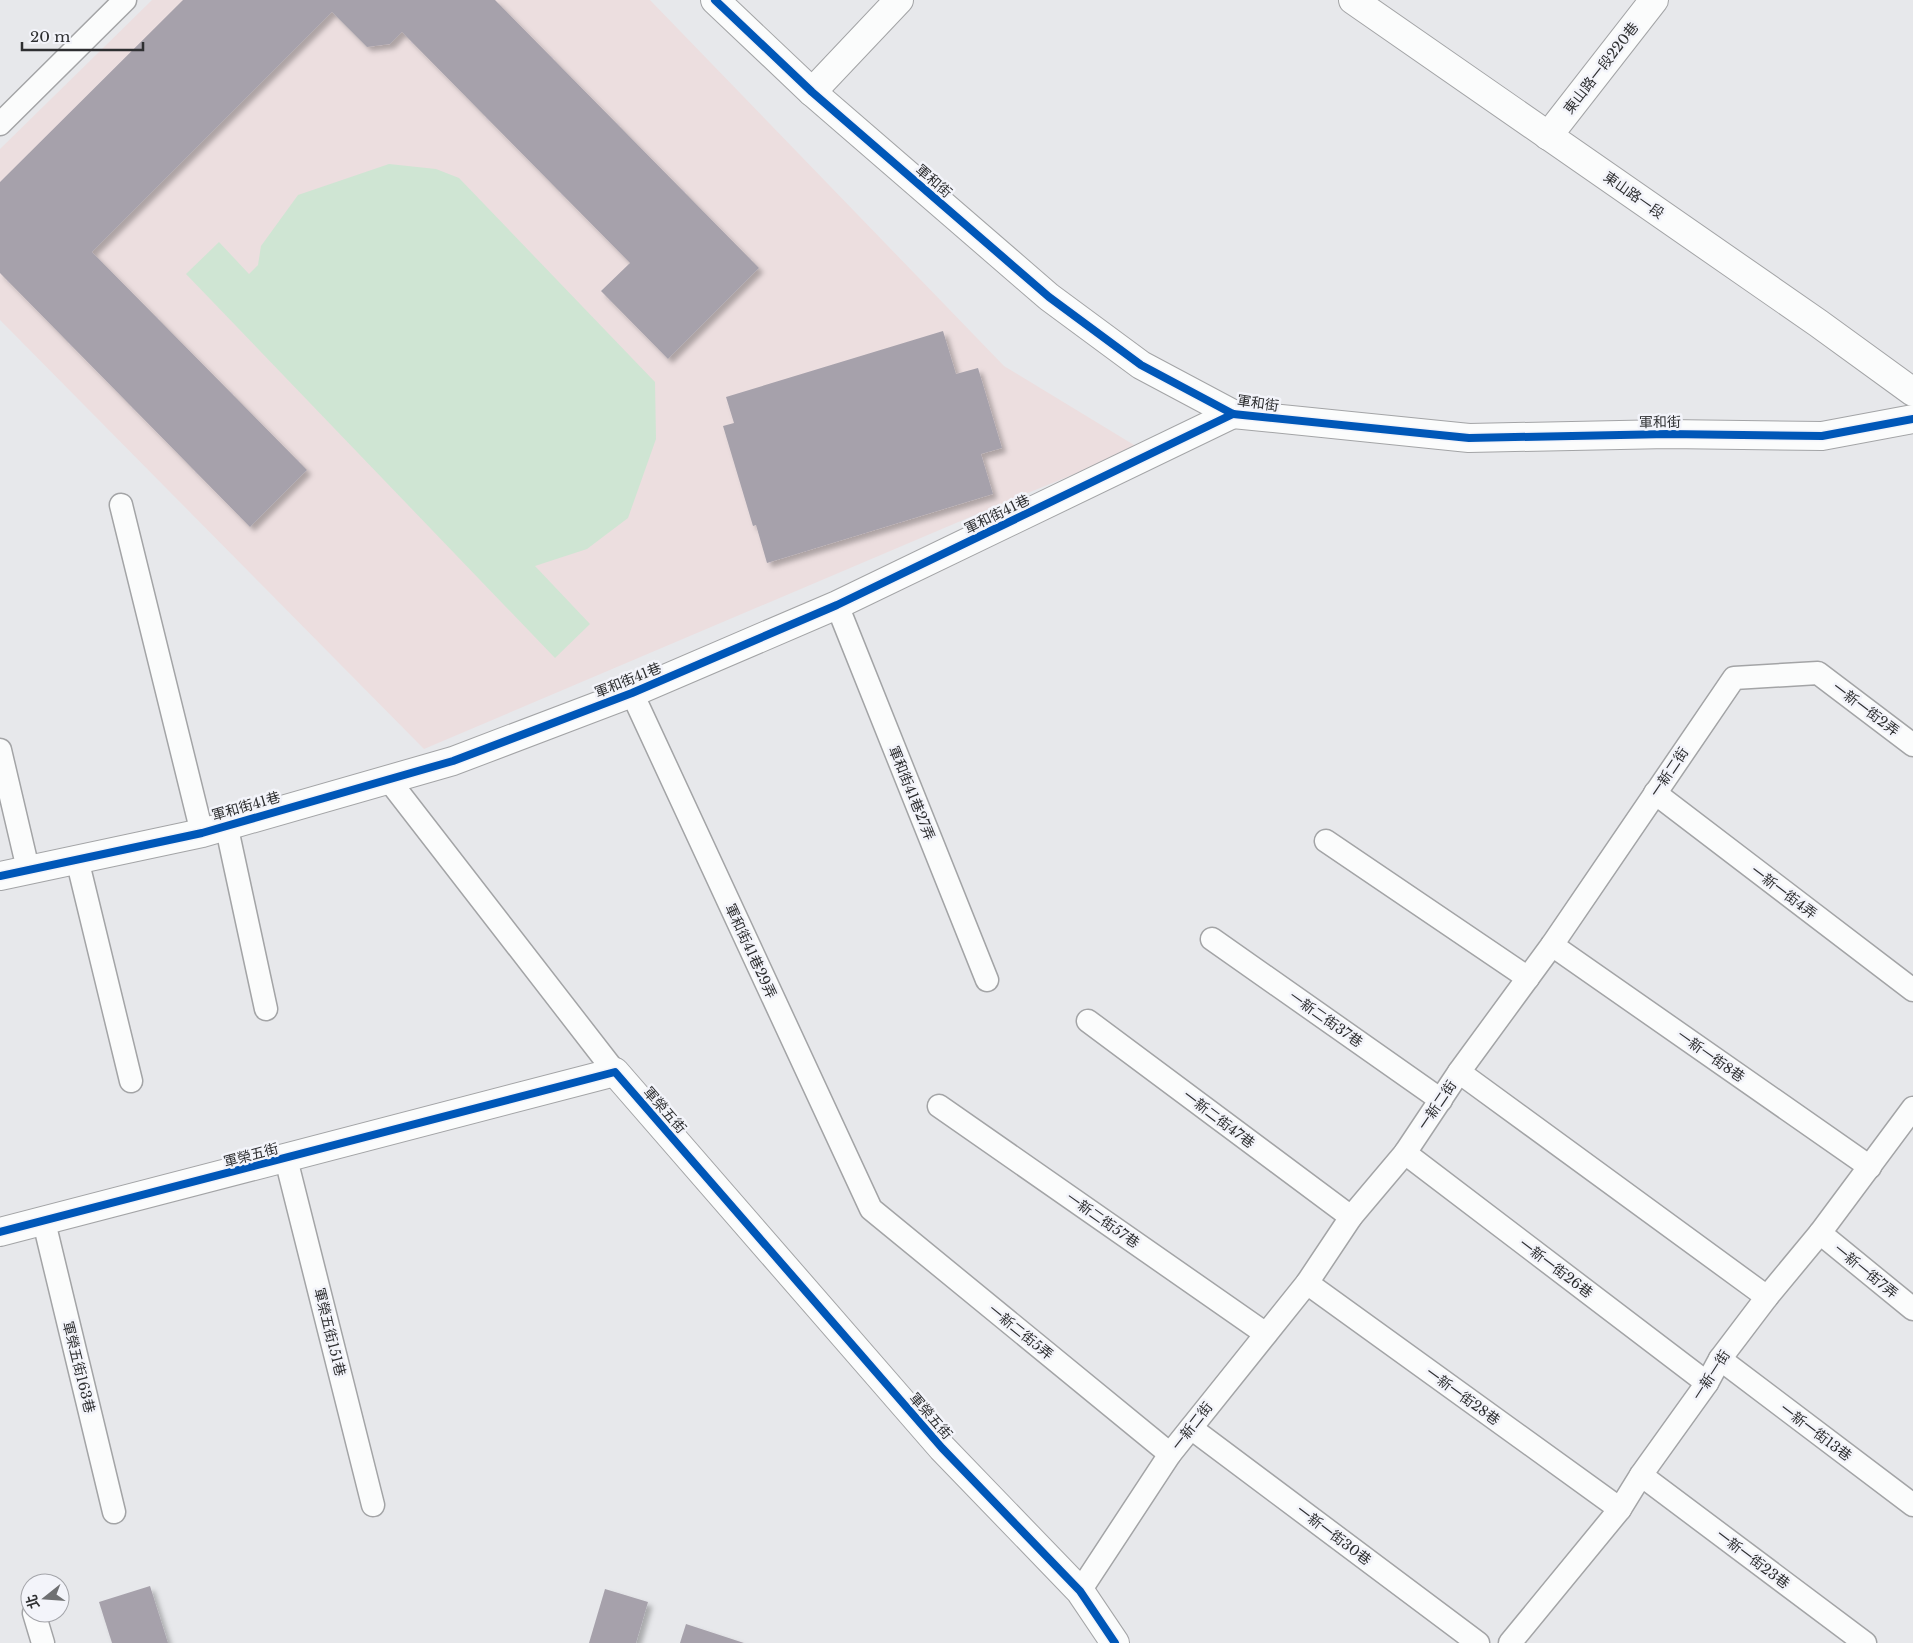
<svg xmlns="http://www.w3.org/2000/svg" width="1913" height="1643" viewBox="0 0 1913 1643" font-family="'Libre Baskerville','Noto Sans TC',serif">
  <style>
    .education { fill: #ecdedf }
    .green { fill: #cfe5d3 }
    .building { fill: #a6a1ab; filter: url(#shadow) }
    .lines { fill: none; stroke-linecap: round; stroke-linejoin: round }
    .service-casing { stroke: #a3a4a6; stroke-width: 25 }
    .minor-casing { stroke: #a3a4a6; stroke-width: 30 }
    .secondary-casing { stroke: #a3a4a6; stroke-width: 30 }
    .service { stroke: #fbfcfc; stroke-width: 22 }
    .minor { stroke: #fbfcfc; stroke-width: 28 }
    .secondary { stroke: #fbfcfc; stroke-width: 28 }
    .cycleway-casing { stroke: #f3f4fa; stroke-width: 11 }
    .cycleway { stroke: #0057b8; stroke-width: 8 }
    .labels { text-anchor: middle; stroke-width: 5; stroke-linejoin: round; paint-order: stroke }
    .street-label { font-size: 14px; fill: #2e2f31; stroke: #f3f4fa }
  </style>
  <defs>
    <filter id="shadow"><feDropShadow dx="4.5" dy="4.5" stdDeviation="2.5" flood-color="#0004"/></filter>
  </defs>
  <rect width="100%" height="100%" fill="#e7e8eb"/>
  <polygon class="education" points="152,0 650,0 1004,366 1139,448 1003,503 424,749 0,320 0,149"/>
  <polygon class="green" points="389,164 436,169 459,178 655,382 656,439 628,518 587,549 535,566 590,624 555,658 186,274 219,242 249,274 258,265 261,246 298,195"/>
  <g class="building">
    <polygon points="183,0 495,0 759,268 668,359 601,291 630,263 402,32 390,44 367,47 332,12 92,252 307,470 250,527 0,273 0,182"/>
    <polygon points="943,331 956,374 978,368 1002,448 981,454 993,494 767,563 756,525 753,526 723,426 734,423 726,397"/>
    <polygon points="150,1586 168,1643 112,1643 99,1602"/>
    <polygon points="605,1589 648,1602 636,1643 589,1643"/>
    <polygon points="686,1624 744,1643 680,1643"/>
  </g>
  <g class="lines">
    <defs>
      <g id="service">
        <polyline points="0,124 125,0"/>
        <polyline points="121,505 202,833"/>
        <polyline points="837,605 987,980"/>
        <polyline points="632,693 871,1209 1170,1454"/>
        <polyline points="0,750 28,869"/>
        <polyline points="388,779 615,1072"/>
        <polyline points="1655,793 1913,990"/>
        <polyline points="226,824 266,1009"/>
        <polyline points="1326,841 1528,978"/>
        <polyline points="77,859 131,1081"/>
        <polyline points="1212,939 1441,1100"/>
        <polyline points="1552,945 1870,1167"/>
        <polyline points="1088,1021 1351,1217"/>
        <polyline points="1459,1072 1767,1297"/>
        <polyline points="939,1106 1266,1334"/>
        <polyline points="1405,1153 1707,1383"/>
        <polyline points="286,1159 373,1505"/>
        <polyline points="44,1222 114,1512"/>
        <polyline points="1820,1233 1913,1309"/>
        <polyline points="1307,1283 1620,1509"/>
        <polyline points="1720,1359 1913,1505"/>
        <polyline points="1191,1428 1478,1643"/>
        <polyline points="1641,1475 1865,1643"/>
        <polyline points="1080,1591 1170,1454 1307,1283 1351,1217 1405,1153 1459,1072 1552,945 1734,678 1818,673 1913,745"/>
        <polyline points="34,1613 43,1643"/>
        <polyline points="1510,1643 1620,1509 1641,1475 1707,1383 1720,1359 1767,1297 1820,1233 1913,1108"/>
      </g>
      <g id="minor">
        <polyline points="715,0 812,92 1049,297 1141,365 1233,414 1469,438 1668,434 1822,436 1913,419"/>
        <polyline points="812,92 899,0"/>
        <polyline points="1548,136 1654,0"/>
        <polyline points="0,876 202,833 453,761 632,693 837,605 1233,414"/>
        <polyline points="0,1232 615,1072 942,1448 1080,1591 1115,1643"/>
      </g>
      <polyline id="secondary" points="1353,0 1818,323 1913,392"/>
    </defs>
    <use href="#service" class="service-casing"/>
    <use href="#minor" class="minor-casing"/>
    <use href="#secondary" class="secondary-casing"/>
    <use href="#service" class="service"/>
    <use href="#minor" class="minor"/>
    <use href="#secondary" class="secondary"/>
    <defs>
      <g id="cycleway">
        <polyline points="715,0 812,92 1049,297 1141,365 1233,414 1469,438 1668,434 1822,436 1913,419"/>
        <polyline points="0,876 202,833 453,761 632,693 837,605 1233,414"/>
        <polyline points="0,1232 615,1072 942,1448 1080,1591 1115,1643"/>
      </g>
    </defs>
    <use href="#cycleway" class="cycleway-casing"/>
    <use href="#cycleway" class="cycleway"/>
  </g>
  <g class="labels">
    <g class="street-label">
      <text transform="translate(1601 68) rotate(-52)" y="5">東山路一段220巷</text>
      <text transform="translate(934 181) rotate(41)" y="5">軍和街</text>
      <text transform="translate(1634 195) rotate(35)" y="5">東山路一段</text>
      <text transform="translate(1258 403) rotate(8)" y="5">軍和街</text>
      <text transform="translate(1660 422) rotate(-1)" y="5">軍和街</text>
      <text transform="translate(997 514) rotate(-26)" y="5">軍和街41巷</text>
      <text transform="translate(628 680) rotate(-22)" y="5">軍和街41巷</text>
      <text transform="translate(1866 709) rotate(37)" y="5">一新一街2弄</text>
      <text transform="translate(1669 772) rotate(-56)" y="5">一新二街</text>
      <text transform="translate(912 793) rotate(68)" y="5">軍和街41巷27弄</text>
      <text transform="translate(246 806) rotate(-16)" y="5">軍和街41巷</text>
      <text transform="translate(1784 892) rotate(37)" y="5">一新一街4弄</text>
      <text transform="translate(751 951) rotate(65)" y="5">軍和街41巷29弄</text>
      <text transform="translate(1326 1019) rotate(35)" y="5">一新二街37巷</text>
      <text transform="translate(1711 1056) rotate(35)" y="5">一新一街8巷</text>
      <text transform="translate(1437 1105) rotate(-56)" y="5">一新二街</text>
      <text transform="translate(665 1110) rotate(49)" y="5">軍榮五街</text>
      <text transform="translate(1219 1119) rotate(37)" y="5">一新二街47巷</text>
      <text transform="translate(251 1155) rotate(-15)" y="5">軍榮五街</text>
      <text transform="translate(1103 1220) rotate(35)" y="5">一新二街57巷</text>
      <text transform="translate(1556 1268) rotate(37)" y="5">一新一街26巷</text>
      <text transform="translate(1866 1271) rotate(39)" y="5">一新一街7弄</text>
      <text transform="translate(330 1332) rotate(76)" y="5">軍榮五街151巷</text>
      <text transform="translate(1021 1332) rotate(39)" y="5">一新二街5弄</text>
      <text transform="translate(79 1367) rotate(76)" y="5">軍榮五街163巷</text>
      <text transform="translate(1711 1375) rotate(-57)" y="5">一新一街</text>
      <text transform="translate(1463 1396) rotate(36)" y="5">一新一街28巷</text>
      <text transform="translate(931 1416) rotate(49)" y="5">軍榮五街</text>
      <text transform="translate(1192 1426) rotate(-52)" y="5">一新二街</text>
      <text transform="translate(1816 1432) rotate(37)" y="5">一新一街13巷</text>
      <text transform="translate(1334 1535) rotate(37)" y="5">一新一街30巷</text>
      <text transform="translate(1753 1559) rotate(37)" y="5">一新一街23巷</text>
    </g>
  </g>
  <g transform="translate(45 1598) rotate(253)"><circle r="24" fill="#f3f4fa" stroke="#a4a5aa"/>
  <path d="M0-4L9 19L0 12L-9 19Z" fill="#6f7072"/>
  <text y="-8" font-size="14" font-weight="bold" text-anchor="middle" fill="#2e2f31">北</text>
  </g>
  <path d="M22 42v8h121v-8" fill="none" stroke="#2e2f31" stroke-width="2.5"/>
  <text x="30" y="42" font-size="15" fill="#2e2f31" stroke="#f3f4fa" stroke-width="4" paint-order="stroke">20 m</text>
</svg>
